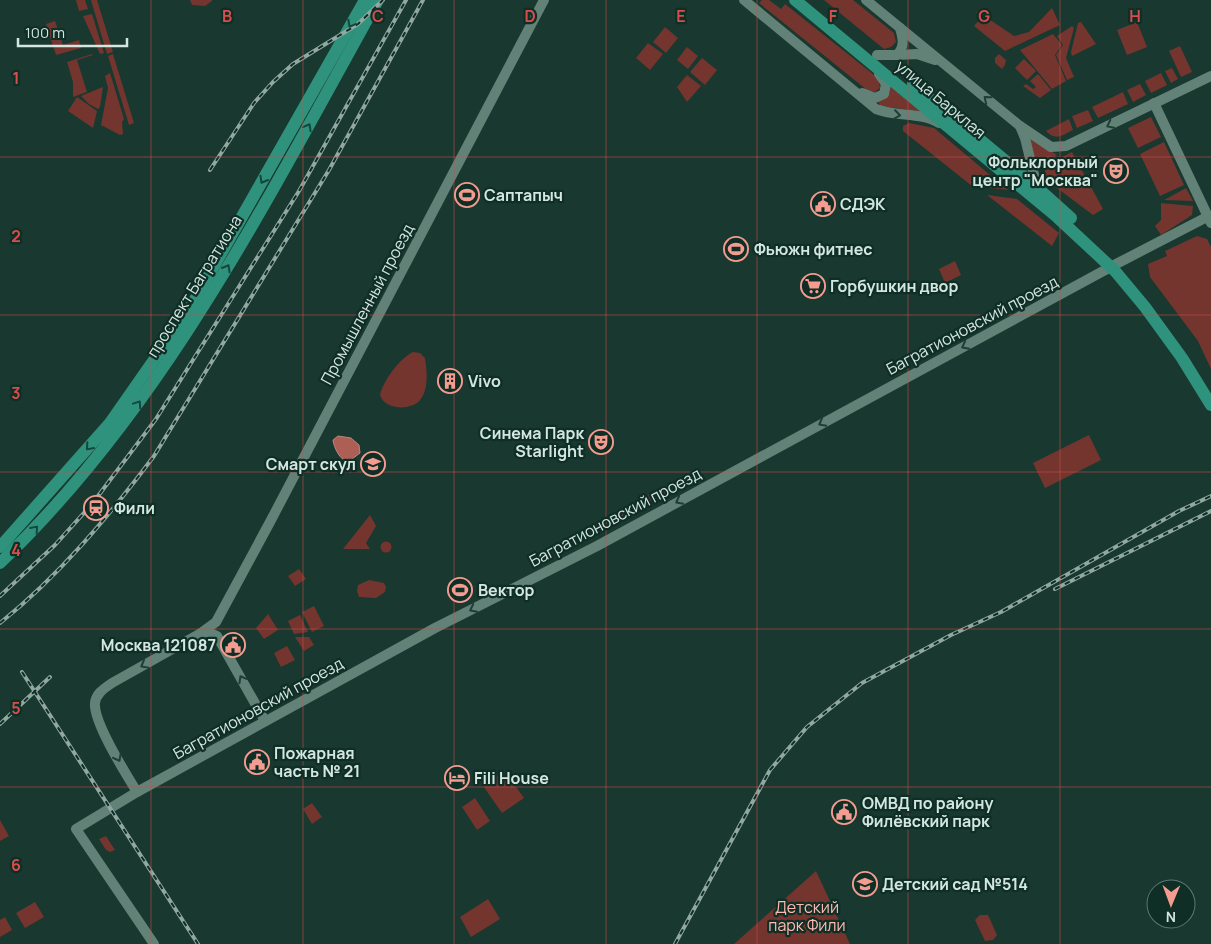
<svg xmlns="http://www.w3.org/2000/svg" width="1211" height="944" viewBox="0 0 1211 944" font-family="Manrope,sans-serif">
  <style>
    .green { fill: #73352e }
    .water { fill: #ad5f55; stroke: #b9887f }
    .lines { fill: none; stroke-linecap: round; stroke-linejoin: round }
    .minor { stroke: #628278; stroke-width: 10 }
    .major { stroke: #2e927c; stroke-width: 12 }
    .rail-casing { stroke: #91a8a1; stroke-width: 4 }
    .rail { stroke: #0e2e26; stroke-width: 2; stroke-dasharray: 5.5; stroke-linecap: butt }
    .oneway { stroke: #16473c }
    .oneway2 { stroke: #1f3f36 }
    .grid { fill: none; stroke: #d64e4d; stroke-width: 1; stroke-opacity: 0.55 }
    .labels { text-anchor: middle; stroke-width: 4.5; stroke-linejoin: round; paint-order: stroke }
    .street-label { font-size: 16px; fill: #d4e6e0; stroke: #0e2e26 }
    .poi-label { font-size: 16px; font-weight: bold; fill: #d4e6e0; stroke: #0e2e26; text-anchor: start }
    .park-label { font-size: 16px; fill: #febab0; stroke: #0e2e26 }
    .grid-label { font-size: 16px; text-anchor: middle; font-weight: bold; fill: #d64e4d; stroke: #0e2e26; stroke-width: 4.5; stroke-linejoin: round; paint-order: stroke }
  </style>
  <rect width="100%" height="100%" fill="#19382f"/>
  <g class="green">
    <polygon points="76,0 85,0 88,9 79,11"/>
    <polygon points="91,0 97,0 113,52 107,54"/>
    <polygon points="190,0 212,0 212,1 205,6 192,5"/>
    <polygon points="762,0 769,0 781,9 785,4 878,78 880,88 875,92 867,90 759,3"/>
    <polygon points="824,0 853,0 894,33 896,42 891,47 884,49"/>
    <polygon points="981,8 991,15 989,19 1014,36 1029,32 1052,8 1060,25 1005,51 974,26 982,17 976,13"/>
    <polygon points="92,14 104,53 100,54 83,16"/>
    <polygon points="55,21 63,45 79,40 81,48 56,55 46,24"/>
    <polygon points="1081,22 1096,44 1072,56 1071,52 1078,23"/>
    <polygon points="1137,22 1147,47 1127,55 1117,30"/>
    <polygon points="1072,26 1074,28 1066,58 1074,77 1067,80 1056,55 1063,45 1057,36"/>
    <polygon points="665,27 678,38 666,53 653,42"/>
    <polygon points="1053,34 1062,45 1055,55 1066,81 1052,89 1020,50"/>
    <polygon points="648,43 663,54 650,70 636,58"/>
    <polygon points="1180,46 1192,72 1181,77 1169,51"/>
    <polygon points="687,47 698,56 688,69 677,60"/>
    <polygon points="92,54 93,55 77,60 87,92 73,97 73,82 67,62"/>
    <polygon points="113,54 134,123 129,125 108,56"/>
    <polygon points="999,54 1006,60 1005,65 1002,69 995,63 995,58"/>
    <polygon points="702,58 717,70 705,85 690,72"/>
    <polygon points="1024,59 1036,71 1027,80 1015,68"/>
    <polygon points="1172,68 1178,79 1171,83 1165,71"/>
    <polygon points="110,73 124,119 122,122 123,134 120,135 101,125 108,88 105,76"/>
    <polygon points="1161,73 1167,85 1151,93 1145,81"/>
    <polygon points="1038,74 1051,90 1040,98 1023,86 1026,84 1033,89 1036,87 1030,81"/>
    <polygon points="687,75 701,86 687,102 677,87"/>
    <polygon points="1140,84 1146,95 1133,102 1127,90"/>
    <polygon points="891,85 924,112 881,106 878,102 889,94"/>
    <polygon points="103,87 100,107 98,109 89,104 81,96"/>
    <polygon points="1123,92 1128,104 1098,118 1092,107"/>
    <polygon points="77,97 97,111 93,128 68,111"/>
    <polygon points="1088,110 1093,121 1077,128 1072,116"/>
    <polygon points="1151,117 1161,137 1138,148 1128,128"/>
    <path d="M1069 119 1073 130C1061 136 1056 141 1046 131Z"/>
    <polygon points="909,123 934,128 1008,190 972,186 903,131 903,126"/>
    <polygon points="1029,136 1057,155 1037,165"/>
    <polygon points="1164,142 1184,185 1160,196 1140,154"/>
    <polygon points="1072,152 1103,209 1093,215 1045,179 1045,166"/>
    <polygon points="1186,188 1193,201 1164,200"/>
    <polygon points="987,195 1017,199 1059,233 1052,246"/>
    <polygon points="1161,203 1193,206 1192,215 1161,235 1155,226 1161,220"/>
    <polygon points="1197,236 1207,239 1211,247 1211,369 1198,341 1150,277 1148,264 1167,256 1165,251"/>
    <polygon points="955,261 961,275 945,283 939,269"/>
    <path d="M413 352 420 353 425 358C427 370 429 390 420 400 411 411 384 410 380 395 383 381 400 358 413 352Z"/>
    <polygon points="1089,435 1101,460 1045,488 1033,463"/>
    <polygon points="658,489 665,490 667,493 593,532 592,527"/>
    <polygon points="370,515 376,526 366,543 370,549 343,549"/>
    <circle cx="386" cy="547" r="5.5"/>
    <polygon points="299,569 306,579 295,586 288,576"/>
    <polygon points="369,580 384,583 386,587 385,592 376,598 359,597 357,591 358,585"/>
    <polygon points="314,606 324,626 312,632 302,612"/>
    <polygon points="268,614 278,630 264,639 256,628"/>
    <polygon points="300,615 308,632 294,634 288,621"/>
    <polygon points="295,637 309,637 314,645 304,651"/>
    <polygon points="287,646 295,660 281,667 274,653"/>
    <polygon points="495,773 500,779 507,774 524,798 502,813 481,783"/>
    <polygon points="475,798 490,821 477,830 462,807"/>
    <polygon points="312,803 322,817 312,824 303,809"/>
    <polygon points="0,820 9,836 0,841"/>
    <polygon points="106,836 115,850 110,852 106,850 99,839"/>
    <polygon points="816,871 850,944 734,944"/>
    <polygon points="488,899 500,919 471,937 460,917"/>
    <polygon points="35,902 44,917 25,928 16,913"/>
    <polygon points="980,915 988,915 997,935 993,940 985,941 975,920"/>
    <polygon points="5,917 12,930 0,937 0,920"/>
  </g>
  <path class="water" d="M338 436 351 438 359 445 360 453 348 462C340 460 334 448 333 440Z"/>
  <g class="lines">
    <g class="minor">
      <path d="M744 0 876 109C896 117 921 112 939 123"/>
      <polyline points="866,0 1020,126 1051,147 1066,146 1211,76"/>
      <path d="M877 55H897C905 47 903 38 900 28"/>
      <polyline points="897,55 917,54 935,60"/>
      <polyline points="862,93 875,98 884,94 886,84 879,74"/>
      <polyline points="1154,103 1211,223"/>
      <polyline points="1020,126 1025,138 1037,187"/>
      <polyline points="201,633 208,632 217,636 265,721"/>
      <path d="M137 792C126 774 93 722 95 703 96 693 105 688 112 683L201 633 216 622 270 522 544 0"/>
      <polyline points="154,944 76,829 137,792 435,628 597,546 1118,263 1209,216"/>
    </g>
    <g class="major">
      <polyline points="795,0 1057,217 1115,271 1145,307 1182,358 1211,405"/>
      <polyline points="913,84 1032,183 1071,218"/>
      <polyline points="0,547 110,423 189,310 365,0"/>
      <path d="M0 563C165 405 268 197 378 0"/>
    </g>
    <defs>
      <g id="rail">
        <polyline points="210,170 254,103 273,82 293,64 358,24 383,0"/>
        <polyline points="1055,589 1211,511"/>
        <polyline points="0,596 55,545 92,504 156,419 299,191 406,0"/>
        <path d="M0 623C59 576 109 516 154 456L329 170 423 0"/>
        <polyline points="22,672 198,944"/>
        <polyline points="0,724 50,677"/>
        <polyline points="675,944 770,770 807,727 862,683 951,635 1001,612 1179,511 1211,496"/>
      </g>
    </defs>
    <use href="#rail" class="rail-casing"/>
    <use href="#rail" class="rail"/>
  </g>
  <defs><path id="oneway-chevron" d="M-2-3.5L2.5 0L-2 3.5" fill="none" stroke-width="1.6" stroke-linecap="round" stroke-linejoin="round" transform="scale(1.25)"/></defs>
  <g class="oneway">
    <use href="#oneway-chevron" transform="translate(351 24) rotate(119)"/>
    <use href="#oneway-chevron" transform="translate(308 127) rotate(-61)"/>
    <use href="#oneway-chevron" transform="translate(263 180) rotate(120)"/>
    <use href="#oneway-chevron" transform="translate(227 268) rotate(-60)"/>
    <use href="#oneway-chevron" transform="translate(138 404) rotate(-56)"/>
    <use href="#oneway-chevron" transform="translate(89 447) rotate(131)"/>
    <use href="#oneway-chevron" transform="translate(35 529) rotate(-49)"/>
  </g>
  <g class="oneway2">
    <use href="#oneway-chevron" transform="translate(987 99) rotate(-141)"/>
    <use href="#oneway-chevron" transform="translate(897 115) rotate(8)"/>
    <use href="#oneway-chevron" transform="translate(1110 125) rotate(154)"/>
    <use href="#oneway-chevron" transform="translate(965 346) rotate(152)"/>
    <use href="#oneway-chevron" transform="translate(822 423) rotate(152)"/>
    <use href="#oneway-chevron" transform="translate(679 501) rotate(152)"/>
    <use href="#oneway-chevron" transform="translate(473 609) rotate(153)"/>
    <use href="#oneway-chevron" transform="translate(144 665) rotate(151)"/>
    <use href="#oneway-chevron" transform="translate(242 679) rotate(-119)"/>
    <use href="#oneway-chevron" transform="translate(118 758) rotate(62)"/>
  </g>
  <path class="grid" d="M151 0V944M303 0V944M454 0V944M606 0V944M757 0V944M908 0V944M1060 0V944M0 157H1211M0 315H1211M0 472H1211M0 629H1211M0 787H1211"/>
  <defs>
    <symbol id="theatre-ring" viewBox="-11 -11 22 22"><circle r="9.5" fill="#0e2e26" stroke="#f59c90" stroke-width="1.5"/><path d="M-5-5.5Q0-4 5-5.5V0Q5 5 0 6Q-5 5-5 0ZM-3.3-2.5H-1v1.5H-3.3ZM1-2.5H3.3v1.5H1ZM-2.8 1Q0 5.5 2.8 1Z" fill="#f59c90"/></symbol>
    <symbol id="stadium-ring" viewBox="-11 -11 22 22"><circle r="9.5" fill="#0e2e26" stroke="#f59c90" stroke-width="1.5"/><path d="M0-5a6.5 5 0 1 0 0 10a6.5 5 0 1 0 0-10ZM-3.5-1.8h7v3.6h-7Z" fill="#f59c90"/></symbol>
    <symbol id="civic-ring" viewBox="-11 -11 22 22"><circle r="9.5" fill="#0e2e26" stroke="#f59c90" stroke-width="1.5"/><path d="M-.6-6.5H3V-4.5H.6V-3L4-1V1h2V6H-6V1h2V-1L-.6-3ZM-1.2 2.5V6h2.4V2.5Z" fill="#f59c90"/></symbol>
    <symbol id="supermarket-ring" viewBox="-11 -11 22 22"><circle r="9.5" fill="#0e2e26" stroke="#f59c90" stroke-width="1.5"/><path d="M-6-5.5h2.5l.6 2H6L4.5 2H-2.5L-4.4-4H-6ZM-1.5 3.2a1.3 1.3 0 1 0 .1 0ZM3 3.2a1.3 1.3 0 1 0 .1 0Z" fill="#f59c90"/></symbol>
    <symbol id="building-ring" viewBox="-11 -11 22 22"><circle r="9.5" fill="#0e2e26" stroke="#f59c90" stroke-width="1.5"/><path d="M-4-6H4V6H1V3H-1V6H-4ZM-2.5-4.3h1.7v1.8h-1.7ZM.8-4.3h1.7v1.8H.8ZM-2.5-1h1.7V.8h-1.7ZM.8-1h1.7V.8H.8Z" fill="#f59c90"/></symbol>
    <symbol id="school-ring" viewBox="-11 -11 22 22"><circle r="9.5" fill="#0e2e26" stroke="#f59c90" stroke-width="1.5"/><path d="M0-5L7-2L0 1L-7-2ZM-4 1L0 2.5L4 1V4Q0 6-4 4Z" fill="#f59c90"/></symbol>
    <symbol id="station-ring" viewBox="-11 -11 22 22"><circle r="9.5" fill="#0e2e26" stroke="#f59c90" stroke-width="1.5"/><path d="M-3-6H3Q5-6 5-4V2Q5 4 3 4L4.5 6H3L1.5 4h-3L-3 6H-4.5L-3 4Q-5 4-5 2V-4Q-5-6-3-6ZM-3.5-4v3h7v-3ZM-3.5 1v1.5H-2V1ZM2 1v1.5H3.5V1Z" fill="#f59c90"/></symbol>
    <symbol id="hotel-ring" viewBox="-11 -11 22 22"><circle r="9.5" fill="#0e2e26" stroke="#f59c90" stroke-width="1.5"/><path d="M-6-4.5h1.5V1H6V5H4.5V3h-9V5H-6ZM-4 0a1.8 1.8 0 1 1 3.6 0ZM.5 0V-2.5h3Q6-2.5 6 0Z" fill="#f59c90"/></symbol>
  </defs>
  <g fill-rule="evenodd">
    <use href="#theatre-ring" x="1102" y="157" width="28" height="28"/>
    <use href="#stadium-ring" x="453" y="181" width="28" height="28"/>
    <use href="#civic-ring" x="809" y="190" width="28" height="28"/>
    <use href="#stadium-ring" x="722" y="235" width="28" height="28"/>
    <use href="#supermarket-ring" x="799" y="272" width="28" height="28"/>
    <use href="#building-ring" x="436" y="367" width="28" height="28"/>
    <use href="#theatre-ring" x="587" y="428" width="28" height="28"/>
    <use href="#school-ring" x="359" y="450" width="28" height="28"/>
    <use href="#station-ring" x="82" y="494" width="28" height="28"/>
    <use href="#stadium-ring" x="446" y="576" width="28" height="28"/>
    <use href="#civic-ring" x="219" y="631" width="28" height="28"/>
    <use href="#civic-ring" x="243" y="748" width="28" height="28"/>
    <use href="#hotel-ring" x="443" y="764" width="28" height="28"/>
    <use href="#civic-ring" x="830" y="798" width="28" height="28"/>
    <use href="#school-ring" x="851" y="870" width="28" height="28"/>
  </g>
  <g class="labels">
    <g class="street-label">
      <text transform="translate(941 99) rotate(40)" y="6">улица Барклая</text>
      <text transform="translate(194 286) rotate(-58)" y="6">проспект Багратиона</text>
      <text transform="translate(367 304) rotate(-62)" y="6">Промышленный проезд</text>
      <text transform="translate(972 325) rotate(-28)" y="6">Багратионовский проезд</text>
      <text transform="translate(615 517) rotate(-28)" y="6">Багратионовский проезд</text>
      <text transform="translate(258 708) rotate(-29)" y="6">Багратионовский проезд</text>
    </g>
    <g class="poi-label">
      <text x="1098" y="168" text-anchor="end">Фольклорный<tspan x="1098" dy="18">центр "Москва"</tspan></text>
      <text x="484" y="201">Саптапыч</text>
      <text x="840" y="210">СДЭК</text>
      <text x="754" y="255">Фьюжн фитнес</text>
      <text x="830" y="292">Горбушкин двор</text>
      <text x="468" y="387">Vivo</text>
      <text x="584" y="439" text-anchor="end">Синема Парк<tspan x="584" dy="18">Starlight</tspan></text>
      <text x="356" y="470" text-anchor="end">Смарт скул</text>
      <text x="114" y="514">Фили</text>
      <text x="478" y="596">Вектор</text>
      <text x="216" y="651" text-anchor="end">Москва 121087</text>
      <text x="274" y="759">Пожарная<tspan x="274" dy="18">часть № 21</tspan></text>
      <text x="474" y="784">Fili House</text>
      <text x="862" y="809">ОМВД по району<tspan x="862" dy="18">Филёвский парк</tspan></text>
      <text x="882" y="890">Детский сад №514</text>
    </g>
    <g class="park-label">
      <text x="807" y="913">Детский<tspan x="807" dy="18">парк Фили</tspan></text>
    </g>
  </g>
  <g class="grid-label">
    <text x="227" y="22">B</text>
    <text x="378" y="22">C</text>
    <text x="530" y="22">D</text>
    <text x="681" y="22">E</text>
    <text x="833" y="22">F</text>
    <text x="984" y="22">G</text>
    <text x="1135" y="22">H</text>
    <text x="16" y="84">1</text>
    <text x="16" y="242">2</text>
    <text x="16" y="399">3</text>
    <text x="16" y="556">4</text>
    <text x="16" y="714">5</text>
    <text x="16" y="871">6</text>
  </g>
  <g transform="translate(1171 904) rotate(181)"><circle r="24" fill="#0e2e26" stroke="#5d7870"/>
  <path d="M0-4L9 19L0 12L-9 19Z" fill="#f59c90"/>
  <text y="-8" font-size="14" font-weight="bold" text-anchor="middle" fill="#d4e6e0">N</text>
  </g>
  <path d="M18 38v8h109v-8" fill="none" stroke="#d4e6e0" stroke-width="2.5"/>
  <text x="25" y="38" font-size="15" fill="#d4e6e0" stroke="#0e2e26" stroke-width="4" paint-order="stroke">100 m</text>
</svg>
